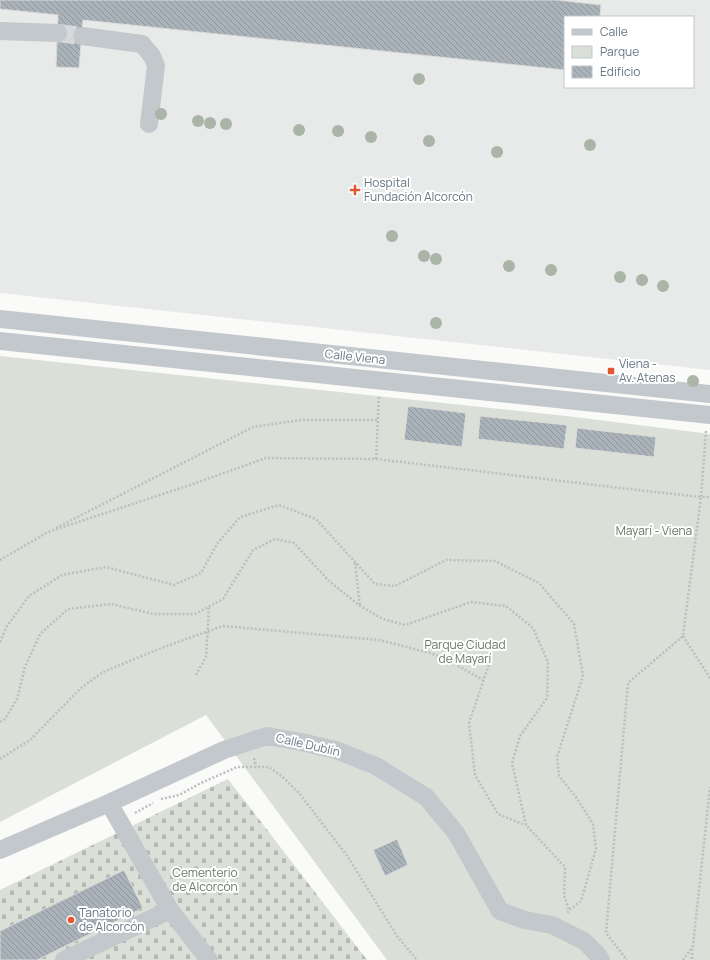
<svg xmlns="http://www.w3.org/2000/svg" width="710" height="960" viewBox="0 0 710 960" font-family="Manrope,sans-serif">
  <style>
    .built { fill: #e8e9e9; fill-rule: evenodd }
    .cemetery { fill: url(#cemetery-stones) }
    .park { fill: #dadfd7 }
    .building { fill: url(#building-back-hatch); stroke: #dcdcda }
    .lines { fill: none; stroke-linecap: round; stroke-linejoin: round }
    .minor-tunnel { stroke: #d5d9db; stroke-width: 18; stroke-dasharray: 18 9; stroke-linecap: butt }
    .path { stroke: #bbbfc2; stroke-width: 2.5; stroke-dasharray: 2 2; stroke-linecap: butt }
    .minor { stroke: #c3c8cc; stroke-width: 18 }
    .tree { fill: #aab4a7 }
    .poi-dot { fill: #e4572e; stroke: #fff; stroke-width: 1.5 }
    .labels { text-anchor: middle; stroke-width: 4; stroke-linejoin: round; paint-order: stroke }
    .poi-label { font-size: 12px; fill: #657683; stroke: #fff; text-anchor: start }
    .street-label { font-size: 12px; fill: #657683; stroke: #fff }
    .park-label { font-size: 12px; fill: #687a64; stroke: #fff }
  </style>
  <defs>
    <pattern id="cemetery-stones" width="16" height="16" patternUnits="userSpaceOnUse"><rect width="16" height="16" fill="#dadfd7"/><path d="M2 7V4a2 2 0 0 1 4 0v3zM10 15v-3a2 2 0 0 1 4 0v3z" fill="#b4b9b4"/></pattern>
    <pattern id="building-back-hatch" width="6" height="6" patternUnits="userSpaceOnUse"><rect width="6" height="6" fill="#aab3b9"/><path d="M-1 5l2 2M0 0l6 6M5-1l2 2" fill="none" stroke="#8e969c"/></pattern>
  </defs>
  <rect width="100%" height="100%" fill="#fafaf8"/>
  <path class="built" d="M0 0H710V370L0 293ZM565 17H693V87H565Z"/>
  <polygon class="cemetery" points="228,779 367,960 0,960 0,890"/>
  <polygon class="park" points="0,356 566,416 710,434 710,960 387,960 206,715 0,822"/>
  <g class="building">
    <polygon points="0,0 557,0 601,5 600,17 565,17 565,70 83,20 79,68 56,67 58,15 0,9"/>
    <polygon points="408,406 466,413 462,447 404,440"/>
    <polygon points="480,416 567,425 564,449 478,439"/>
    <polygon points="577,428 656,437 654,457 575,448"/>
    <polygon points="397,839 408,865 385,876 373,850"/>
    <polygon points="124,870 143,908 37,960 0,960 0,931"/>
  </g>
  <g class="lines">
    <polyline class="minor-tunnel" points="58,33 82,36"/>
    <g class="path">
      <polyline points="706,431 701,497 710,497"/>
      <polyline points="376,459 379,396"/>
      <polyline points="56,528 253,427 301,420 378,420"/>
      <polyline points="0,560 48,532 190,485 266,458 376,459 646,491 701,497 683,636 628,683 606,933 627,960"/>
      <polyline points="355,563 360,606"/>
      <polyline points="683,636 710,678"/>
      <polyline points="0,642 7,626 29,596 62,575 106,567 174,585 201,573 217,544 240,517 279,505 316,519 375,584 395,586 446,560 495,561 539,583 574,624 583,676 557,757 559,776 576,797 593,824 596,849 581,901 569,910 567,914"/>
      <polyline points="490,661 469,723 475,775 498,814 525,825"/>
      <polyline points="196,675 206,657 209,607"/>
      <polyline points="0,722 5,719 17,699 25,667 40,634 68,609 111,604 154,614 195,614 223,599 253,550 275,539 294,543 330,582 360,606 383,619 405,625 471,602 506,606 533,628 548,662 547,698 520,736 512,763 526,825 565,867 564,895 569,910"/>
      <polyline points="254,758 256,767"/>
      <polyline points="0,759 30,740 81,688 103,672 164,647 223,626 379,640 430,653 448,660 483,680"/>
      <polyline points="161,799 179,795 201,783 237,767 269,767 285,779 299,793 312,810 348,857 397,936 417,960"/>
      <polyline points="135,813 153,803"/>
      <polyline points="692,949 692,960"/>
      <polyline points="683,960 693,946 710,787"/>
    </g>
    <g class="minor">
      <polyline points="0,31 58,33"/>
      <polyline points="82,36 142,44 152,56 156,66 149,124"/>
      <polyline points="0,319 710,394"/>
      <polyline points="0,341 710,415"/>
      <polyline points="109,803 170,910 209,960"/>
      <polyline points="0,850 109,803 224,750 267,736 301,742 336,750 376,766 426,797 456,833 500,911 525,920 552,925 584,941 597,954 601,960"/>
      <polyline points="64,960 170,910"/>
    </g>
  </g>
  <g class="tree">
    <circle cx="419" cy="79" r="6"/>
    <circle cx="161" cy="114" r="6"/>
    <circle cx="198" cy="121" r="6"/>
    <circle cx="210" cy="123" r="6"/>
    <circle cx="226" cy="124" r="6"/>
    <circle cx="299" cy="130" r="6"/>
    <circle cx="338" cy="131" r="6"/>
    <circle cx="371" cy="137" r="6"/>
    <circle cx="429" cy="141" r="6"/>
    <circle cx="590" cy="145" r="6"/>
    <circle cx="497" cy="152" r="6"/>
    <circle cx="392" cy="236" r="6"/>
    <circle cx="424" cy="256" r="6"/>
    <circle cx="436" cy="259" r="6"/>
    <circle cx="509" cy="266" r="6"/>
    <circle cx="551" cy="270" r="6"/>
    <circle cx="620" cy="277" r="6"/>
    <circle cx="642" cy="280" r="6"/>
    <circle cx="663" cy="286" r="6"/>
    <circle cx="436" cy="323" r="6"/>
    <circle cx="693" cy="381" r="6"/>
  </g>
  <g class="poi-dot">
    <path d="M353 184h4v4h4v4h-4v4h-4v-4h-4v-4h4z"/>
    <rect x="607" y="367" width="8" height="8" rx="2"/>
    <circle cx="71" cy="920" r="4"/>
  </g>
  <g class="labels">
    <g class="poi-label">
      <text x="364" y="187">Hospital<tspan x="364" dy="14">Fundación Alcorcón</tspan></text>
      <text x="619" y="368">Viena -<tspan x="619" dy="14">Av. Atenas</tspan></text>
      <text x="79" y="917">Tanatorio<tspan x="79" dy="14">de Alcorcón</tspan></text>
    </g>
    <g class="street-label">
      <text transform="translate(355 357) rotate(6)" y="4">Calle Viena</text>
      <text transform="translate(308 745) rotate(13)" y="4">Calle Dublín</text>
    </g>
    <g class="park-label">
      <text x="654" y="535">Mayarí - Viena</text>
      <text x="465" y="649">Parque Ciudad<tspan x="465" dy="14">de Mayarí</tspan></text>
      <text x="205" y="877">Cementerio<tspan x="205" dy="14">de Alcorcón</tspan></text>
    </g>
  </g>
  <rect x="564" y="16" width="130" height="72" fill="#ffffff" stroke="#c1c8cd"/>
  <rect x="572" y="29" width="20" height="6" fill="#c3c8cc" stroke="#c1c8cd"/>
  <text x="600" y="36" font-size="12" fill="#657683">Calle</text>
  <rect x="572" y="46" width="20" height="12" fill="#dadfd7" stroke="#c1c8cd"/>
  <text x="600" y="56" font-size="12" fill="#657683">Parque</text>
  <rect x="572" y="66" width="20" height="12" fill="url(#building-back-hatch)" stroke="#c1c8cd"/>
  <text x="600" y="76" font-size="12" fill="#657683">Edificio</text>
</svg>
